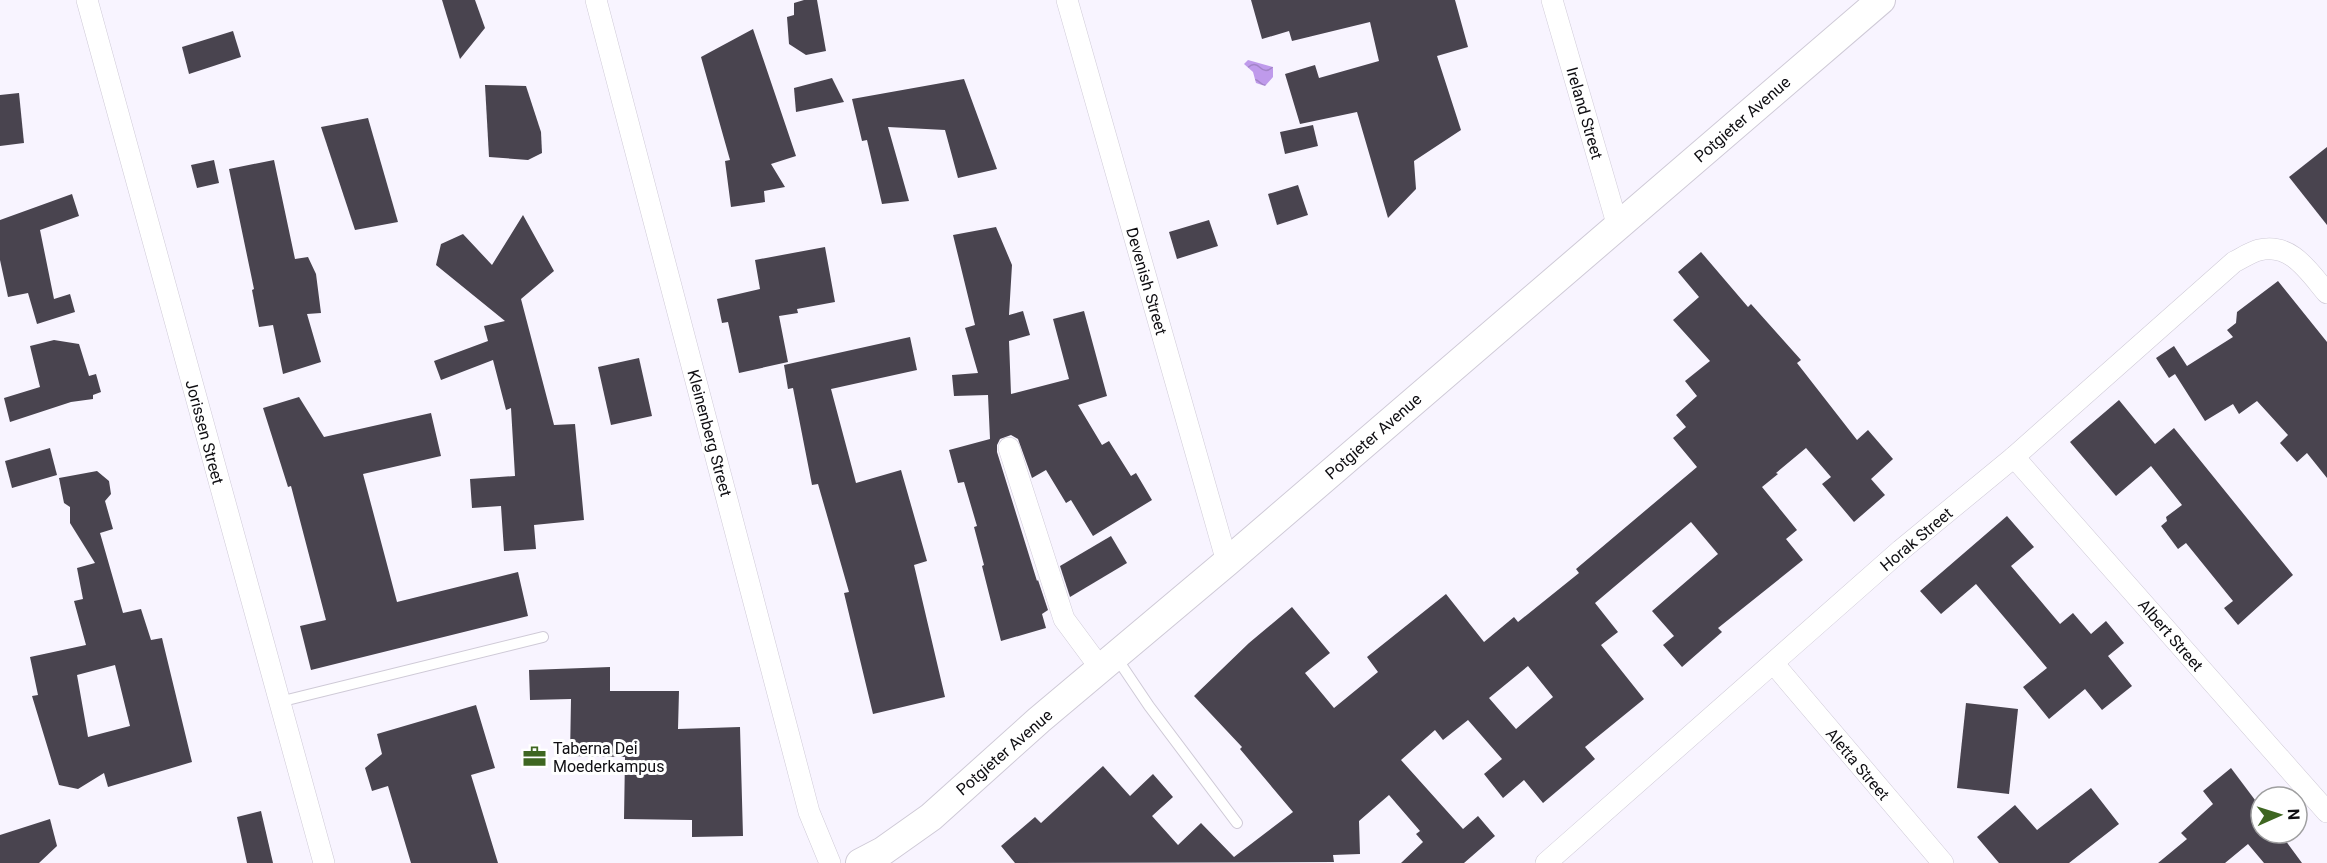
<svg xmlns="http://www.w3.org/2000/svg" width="2327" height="863" viewBox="0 0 2327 863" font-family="Roboto,sans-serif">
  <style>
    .water { fill: url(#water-waves) }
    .building { fill: #49444f; fill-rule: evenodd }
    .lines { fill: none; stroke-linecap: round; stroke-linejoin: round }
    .lane-casing { stroke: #cfcad7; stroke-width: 12 }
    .street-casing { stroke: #cfcad7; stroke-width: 22 }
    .secondary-casing { stroke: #cfcad7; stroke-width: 30 }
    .lane { stroke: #fff; stroke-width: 10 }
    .street { stroke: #fff; stroke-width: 21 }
    .secondary { stroke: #fff; stroke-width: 28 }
    .labels { text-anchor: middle; stroke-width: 6; stroke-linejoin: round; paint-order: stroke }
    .street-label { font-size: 16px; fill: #0f0e12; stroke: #fff }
    .poi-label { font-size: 16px; fill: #0f0e12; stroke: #fff; text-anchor: start }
  </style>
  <defs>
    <pattern id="water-waves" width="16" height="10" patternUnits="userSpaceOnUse" patternTransform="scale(1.5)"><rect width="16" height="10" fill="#bf9aeb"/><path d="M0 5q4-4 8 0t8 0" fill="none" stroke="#a384c8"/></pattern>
  </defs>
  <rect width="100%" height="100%" fill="#f8f4ff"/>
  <polygon class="water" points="1248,60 1273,67 1273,77 1265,86 1256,83 1253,72 1244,64"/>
  <g class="building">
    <polygon points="442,0 475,0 485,28 460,59"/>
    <polygon points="804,0 817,0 826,51 806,55 789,44 787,17 794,15 794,3"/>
    <polygon points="1251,0 1455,0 1468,47 1437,56 1461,130 1414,161 1416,189 1388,218 1357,112 1300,124 1285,74 1315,65 1319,78 1379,61 1370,22 1292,41 1289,31 1262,39"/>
    <polygon points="753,29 796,156 771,164 785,187 764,191 765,202 731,207 725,161 730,160 701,57"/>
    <polygon points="233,31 241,57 189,74 182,47"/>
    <polygon points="832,78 844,102 796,112 794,88"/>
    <polygon points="964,79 997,169 958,178 945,130 888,127 909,201 882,204 867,140 862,141 852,99"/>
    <polygon points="485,85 526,86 541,132 542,153 528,160 489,157"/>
    <polygon points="19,93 24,143 0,146 0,95"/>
    <polygon points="368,118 398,222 355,230 321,127"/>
    <polygon points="1313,125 1318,146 1285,154 1280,132"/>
    <polygon points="2327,147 2327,225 2289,177"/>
    <polygon points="214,160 219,183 197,188 191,165"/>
    <polygon points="274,160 295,259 308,257 316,274 321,313 307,314 321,362 283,374 273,325 259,327 252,290 254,289 229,169"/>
    <polygon points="1298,185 1308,215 1277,225 1268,194"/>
    <polygon points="72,194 79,216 40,230 54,299 70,294 75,312 37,324 28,293 8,297 0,260 0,220"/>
    <polygon points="523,215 554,271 521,299 554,425 575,424 584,520 534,525 536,549 504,551 501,506 472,508 470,479 515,476 511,408 506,410 493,360 441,380 434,361 488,341 484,326 505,321 436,265 441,244 463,234 492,265"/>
    <polygon points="1209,220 1218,246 1177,259 1169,232"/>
    <polygon points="996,227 1012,265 1009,315 1023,311 1030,335 1009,341 1011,394 1069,379 1053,319 1084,311 1107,396 1078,405 1102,445 1109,441 1131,476 1136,473 1152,500 1093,536 1071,500 1066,503 1046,470 1032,478 1018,439 1011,435 1000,439 997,445 997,452 1037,581 1038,580 1048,610 1042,614 1046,628 1001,641 982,566 984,565 974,527 977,526 964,482 958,483 949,450 990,439 988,395 954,396 952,375 978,373 965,328 975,325 953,235"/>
    <polygon points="825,247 835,302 797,309 798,313 779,316 788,362 739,373 728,322 722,323 717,299 760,289 755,260"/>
    <path d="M1701 252 1748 307 1751 304 1801 360 1797 363 1857 440 1868 430 1893 459 1871 479 1885 495 1854 522 1822 484 1831 477 1806 448 1776 473 1778 474 1762 487 1797 530 1786 539 1803 560 1718 628 1722 632 1682 667 1663 645 1674 636 1652 611 1718 554 1691 522 1595 603 1618 632 1601 645 1644 699 1585 747 1595 759 1543 803 1524 780 1503 798 1484 774 1502 759 1468 720 1443 740 1435 730 1401 760 1463 829 1478 816 1495 836 1464 863H1401L1423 842 1416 834 1420 831 1389 795 1359 821 1360 854 1333 855 1334 862 1015 863 1001 846 1035 817 1041 823 1103 766 1130 796 1153 774 1173 797 1152 816 1178 845 1201 823 1234 857 1293 812 1240 749 1242 747 1194 696 1249 643 1292 607 1330 653 1305 673 1334 708 1378 672 1367 657 1446 594 1484 642 1514 617 1518 622 1579 573 1576 569 1697 467 1673 438 1686 427 1676 415 1697 396 1685 381 1710 361 1673 320 1699 297 1678 272ZM1528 666 1553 697 1516 729 1489 698Z"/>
    <polygon points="2278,281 2327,342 2327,478 2307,453 2297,462 2280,443 2288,435 2257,401 2239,414 2233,404 2205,421 2175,374 2169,378 2156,358 2174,346 2187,366 2233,337 2227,330 2236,323 2237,312"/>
    <polygon points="910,337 917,370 831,389 856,483 901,470 927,561 914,565 945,697 873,714 844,593 849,592 818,484 812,485 793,388 788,389 784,365"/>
    <polygon points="54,340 79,344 89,376 96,374 101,392 93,395 93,399 71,402 10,422 4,398 40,387 30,346"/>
    <polygon points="639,358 652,416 611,425 598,367"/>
    <polygon points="299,397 324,437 431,413 441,456 363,474 397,602 518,572 528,616 311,670 300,626 326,620 291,486 288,487 263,408"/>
    <polygon points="2119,400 2155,444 2174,428 2293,575 2238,625 2224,608 2233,601 2186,543 2178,549 2161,526 2167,521 2166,517 2182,505 2151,466 2116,496 2070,442"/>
    <polygon points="50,448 57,475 12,488 5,461"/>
    <path d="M97 471 109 481 111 494 105 501 113 529 100 533 123 613 141 609 151 640 162 638 192 762 108 787 104 773 78 789 59 785 32 696 38 695 30 657 86 645 74 601 83 599 77 568 95 563 70 523V507L64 503 59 478ZM115 665 130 726 88 737 77 675Z"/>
    <polygon points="2007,516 2034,547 2011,566 2060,624 2073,613 2091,634 2106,621 2124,643 2108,656 2132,686 2102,710 2085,689 2049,719 2023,687 2047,668 1976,584 1941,614 1920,591"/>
    <polygon points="1111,536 1127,563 1070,597 1060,566"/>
    <polygon points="610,667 610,691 679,691 678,729 740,727 743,836 692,837 692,820 624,819 625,757 570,756 571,699 530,700 529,670"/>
    <polygon points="1966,703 2018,709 2009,794 1957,788"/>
    <polygon points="476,705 495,768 471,775 498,863 411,863 388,786 372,791 365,768 382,754 377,734"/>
    <polygon points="2231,768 2261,808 2261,833 2280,833 2302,863 2264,863 2248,844 2225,863 2158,863 2187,839 2181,833 2213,804 2203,791"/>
    <polygon points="2091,788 2119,824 2069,863 1999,863 1977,837 2015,805 2037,830"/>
    <polygon points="261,811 273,863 247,863 237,817"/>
    <polygon points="50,819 57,846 39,863 0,863 0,835"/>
  </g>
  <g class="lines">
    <defs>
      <g id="lane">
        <polyline points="1116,657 1149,706 1237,823"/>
        <polyline points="279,702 543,637"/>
      </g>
      <g id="street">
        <polyline points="87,0 324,863"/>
        <polyline points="596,0 809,812 830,863"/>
        <polyline points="1067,0 1227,562"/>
        <polyline points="1552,0 1618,227"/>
        <polyline points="1009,448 1064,619 1101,669"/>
        <polyline points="2014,457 2327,812"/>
        <polyline points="1774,664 1943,863"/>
        <path d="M1546 863 1901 550 2014 457 2234 262C2242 258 2251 252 2259 250 2291 242 2309 272 2327 293"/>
      </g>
      <polyline id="secondary" points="860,863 883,851 931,817 1039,720 1227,562 1881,0"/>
    </defs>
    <use href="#lane" class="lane-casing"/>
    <use href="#street" class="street-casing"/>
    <use href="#secondary" class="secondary-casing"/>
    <use href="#lane" class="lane"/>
    <use href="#street" class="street"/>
    <use href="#secondary" class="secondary"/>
  </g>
  <defs>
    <symbol id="office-bare" viewBox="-9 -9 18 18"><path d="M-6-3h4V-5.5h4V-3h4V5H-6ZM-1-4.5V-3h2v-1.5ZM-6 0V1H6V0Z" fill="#3e6621" stroke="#fff" stroke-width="2.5" paint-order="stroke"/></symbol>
  </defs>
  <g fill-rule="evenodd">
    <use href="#office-bare" x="518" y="740" width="33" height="33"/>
  </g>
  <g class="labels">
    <g class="street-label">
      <text transform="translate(1585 113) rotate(74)" y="6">Ireland Street</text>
      <text transform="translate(1742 119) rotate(-41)" y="6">Potgieter Avenue</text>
      <text transform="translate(1147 281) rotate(74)" y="6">Devenish Street</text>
      <text transform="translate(205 432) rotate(75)" y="6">Jorissen Street</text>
      <text transform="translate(710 433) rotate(75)" y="6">Kleinenberg Street</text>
      <text transform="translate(1373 436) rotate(-41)" y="6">Potgieter Avenue</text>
      <text transform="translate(1916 539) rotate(-40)" y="6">Horak Street</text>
      <text transform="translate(2171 635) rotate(49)" y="6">Albert Street</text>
      <text transform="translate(1004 752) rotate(-41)" y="6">Potgieter Avenue</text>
      <text transform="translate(1858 764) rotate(50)" y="6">Aletta Street</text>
    </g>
    <g class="poi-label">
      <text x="553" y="754">Taberna Dei<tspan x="553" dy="18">Moederkampus</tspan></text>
    </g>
  </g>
  <g transform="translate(2279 815) rotate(87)"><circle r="28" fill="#ffffff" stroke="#9f9fa0" stroke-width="1.5"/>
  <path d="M0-4.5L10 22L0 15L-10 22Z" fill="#3e6621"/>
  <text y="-9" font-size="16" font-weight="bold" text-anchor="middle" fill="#0f0e12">N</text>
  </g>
</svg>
